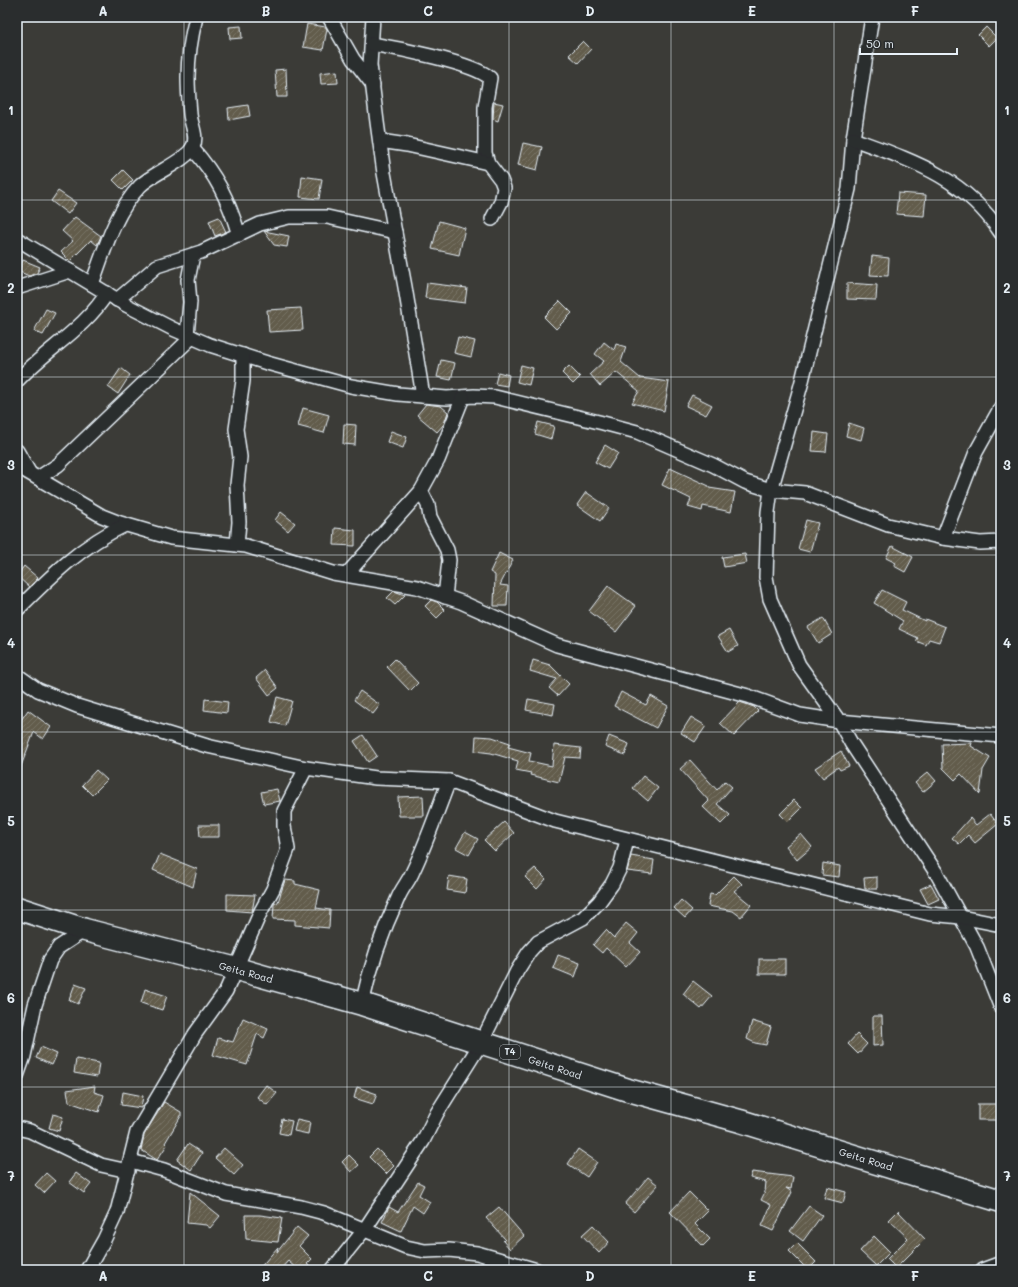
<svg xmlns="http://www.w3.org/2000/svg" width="1018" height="1287" viewBox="0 0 1018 1287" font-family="Mali,sans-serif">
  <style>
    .building { fill: url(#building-hatch); stroke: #e8f1f8 }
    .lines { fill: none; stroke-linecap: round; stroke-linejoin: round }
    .street-casing { stroke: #e8f1f8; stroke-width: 16 }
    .highway-casing { stroke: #e8f1f8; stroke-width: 25 }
    .street { stroke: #2a2d2e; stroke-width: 13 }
    .highway { stroke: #2a2d2e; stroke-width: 22 }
    .grid { fill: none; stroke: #e8f1f8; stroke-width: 1; stroke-opacity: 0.55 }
    .labels { text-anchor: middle; stroke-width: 3.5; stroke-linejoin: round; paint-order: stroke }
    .shield { fill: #2a2d2e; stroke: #afb6bb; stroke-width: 1 }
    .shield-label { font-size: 9px; font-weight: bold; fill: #e8f1f8 }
    .street-label { font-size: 10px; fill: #e8f1f8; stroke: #2a2d2e }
    .neatline { fill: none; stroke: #e8f1f8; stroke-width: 1.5 }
    .grid-label { font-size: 13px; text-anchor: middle; font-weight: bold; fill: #e8f1f8 }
  </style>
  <defs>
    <pattern id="building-hatch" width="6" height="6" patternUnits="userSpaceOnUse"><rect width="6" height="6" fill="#625b4b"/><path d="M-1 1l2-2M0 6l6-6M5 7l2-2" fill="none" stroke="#787366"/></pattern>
  </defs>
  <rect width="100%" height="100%" fill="#3b3b37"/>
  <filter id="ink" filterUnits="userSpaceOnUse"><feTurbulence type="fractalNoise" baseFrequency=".025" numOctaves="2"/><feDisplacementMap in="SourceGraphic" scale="8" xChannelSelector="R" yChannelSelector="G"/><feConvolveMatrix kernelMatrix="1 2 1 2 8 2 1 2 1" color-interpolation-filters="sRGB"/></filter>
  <g filter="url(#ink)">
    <g class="building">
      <polygon points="307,24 326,27 327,29 323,50 303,47"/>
      <polygon points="241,26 242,38 230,39 229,27"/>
      <polygon points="986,27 997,38 989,46 978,35"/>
      <polygon points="583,41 591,49 578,63 569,55"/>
      <polygon points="286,69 287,97 277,97 275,70"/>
      <polygon points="337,71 338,83 321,84 320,73"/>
      <polygon points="494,102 503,104 498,121 493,119"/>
      <polygon points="248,105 250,116 229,120 228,108"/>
      <polygon points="523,143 542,147 537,170 518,165"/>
      <polygon points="123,170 133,180 123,190 113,180"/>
      <polygon points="302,176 322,179 319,199 300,197"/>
      <polygon points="58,191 76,203 68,214 51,201"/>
      <polygon points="898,193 926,195 924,216 896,214"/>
      <polygon points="75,217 101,236 97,245 91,240 70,261 61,252 73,241 62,231"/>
      <polygon points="219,217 226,232 215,236 209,221"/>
      <polygon points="439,221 465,228 459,255 432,249"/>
      <polygon points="264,231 289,236 287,247 274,245"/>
      <polygon points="872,256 889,258 888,276 870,275"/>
      <polygon points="23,260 40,267 37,273 29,276 18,271"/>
      <polygon points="427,283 467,288 465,303 425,298"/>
      <polygon points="847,283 877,285 876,300 847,299"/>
      <polygon points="560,301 572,313 556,329 544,317"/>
      <polygon points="301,308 303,330 269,332 267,310"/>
      <polygon points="46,309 55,313 43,335 34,331"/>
      <polygon points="458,337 475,341 471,357 454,353"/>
      <polygon points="604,342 614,350 616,344 626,347 621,362 640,378 669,382 664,411 632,403 639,391 616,372 600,386 590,374 604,361 595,354"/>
      <polygon points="441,360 455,363 451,380 437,377"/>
      <polygon points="521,365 533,368 529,385 517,382"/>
      <polygon points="569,366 580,377 573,384 562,373"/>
      <polygon points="121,368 130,375 118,394 108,387"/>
      <polygon points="498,372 509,375 507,386 495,384"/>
      <polygon points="692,395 712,405 706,415 686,406"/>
      <polygon points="426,404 441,406 448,412 444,424 437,432 417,415"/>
      <polygon points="303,408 329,415 324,433 298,426"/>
      <polygon points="538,422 554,426 551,439 535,434"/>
      <polygon points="849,423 864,428 861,440 846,436"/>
      <polygon points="344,424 356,425 355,445 343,444"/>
      <polygon points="391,431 407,437 403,448 387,442"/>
      <polygon points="814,432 828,434 826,452 812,451"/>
      <polygon points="605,445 618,453 608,469 595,462"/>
      <polygon points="670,468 709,486 709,488 735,492 731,512 703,506 702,511 688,507 691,499 662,485"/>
      <polygon points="586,492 609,508 600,521 577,505"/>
      <polygon points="281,512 295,523 288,531 275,520"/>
      <polygon points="806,520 818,523 810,552 798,549"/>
      <polygon points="335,528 355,530 355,546 334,545"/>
      <polygon points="892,546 913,557 905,572 894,566 896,563 886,558"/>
      <polygon points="499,553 513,560 500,585 508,586 507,606 494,606 495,575 490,572"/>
      <polygon points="745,554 747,563 724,567 722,557"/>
      <polygon points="24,566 38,578 29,587 17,576"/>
      <polygon points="608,586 636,606 616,632 589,611"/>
      <polygon points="882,590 906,602 902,610 925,621 925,619 945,627 939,642 929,639 926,645 916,641 918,638 899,629 903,621 874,603"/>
      <polygon points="394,591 405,595 395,605 387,598"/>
      <polygon points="431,600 437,602 445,610 437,618 425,606"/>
      <polygon points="823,618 832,634 818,643 808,627"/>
      <polygon points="729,630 738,646 728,652 718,636"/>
      <polygon points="395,659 418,683 410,691 387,667"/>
      <polygon points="533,660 550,665 569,684 558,696 549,688 557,679 530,671"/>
      <polygon points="265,670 278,688 269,695 256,678"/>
      <polygon points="360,691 380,705 373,714 354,700"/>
      <polygon points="621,692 646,705 651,696 668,706 656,728 614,706"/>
      <polygon points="277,697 292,701 285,726 271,722"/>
      <polygon points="205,699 228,702 227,713 204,710"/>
      <polygon points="528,699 555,704 553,715 526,710"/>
      <polygon points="740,702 754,707 758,711 734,736 720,723"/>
      <polygon points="28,710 51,727 43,739 34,732 18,774 17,726"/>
      <polygon points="691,717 706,726 695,742 681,733"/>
      <polygon points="363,735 377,756 368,762 354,741"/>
      <polygon points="476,736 492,737 510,743 508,747 531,753 529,761 552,766 554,745 581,748 580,758 565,757 559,782 530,775 531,773 516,770 518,761 491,753 475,751"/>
      <polygon points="609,736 629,744 625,755 605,747"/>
      <polygon points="972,743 971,746 990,758 983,770 980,794 961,774 955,780 943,768 942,744"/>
      <polygon points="841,751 849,766 840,770 838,767 823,778 815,768"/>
      <polygon points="690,760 717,790 725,781 732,787 717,804 730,815 721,824 703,807 709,801 680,769"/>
      <polygon points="96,770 107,780 92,795 82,785"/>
      <polygon points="928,772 936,781 923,792 915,783"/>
      <polygon points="643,776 658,788 648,801 633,788"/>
      <polygon points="277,789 280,801 264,804 261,792"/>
      <polygon points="423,796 424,816 399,816 398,797"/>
      <polygon points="794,800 802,808 788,822 780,814"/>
      <polygon points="990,814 998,824 975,843 968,835 959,844 952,838 970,818 976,825"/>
      <polygon points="504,822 514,833 495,851 484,840"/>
      <polygon points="199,825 219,825 219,837 200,837"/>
      <polygon points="465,832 478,839 469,855 456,848"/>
      <polygon points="801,834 812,847 797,860 786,846"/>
      <polygon points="160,854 197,869 193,887 153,870"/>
      <polygon points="631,856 654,860 652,874 627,871"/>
      <polygon points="823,863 840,866 839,877 822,875"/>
      <polygon points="535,868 546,879 537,889 525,877"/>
      <polygon points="449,876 467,879 465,893 447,890"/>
      <polygon points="734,876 742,884 734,891 751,905 741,917 733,911 708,906 710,894 715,895"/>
      <polygon points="877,877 877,889 865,889 864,878"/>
      <polygon points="285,880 295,881 295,884 320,890 316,908 330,910 329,928 295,925 295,920 273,919 274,904 278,902"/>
      <polygon points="931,884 939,899 928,904 920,889"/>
      <polygon points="227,894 255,895 252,912 227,910"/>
      <polygon points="681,900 692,910 685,918 674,908"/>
      <polygon points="626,923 638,933 630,943 640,952 626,967 606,948 602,953 593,945 606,930 614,938"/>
      <polygon points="558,955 580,963 575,977 553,968"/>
      <rect x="759" y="959" width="26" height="15"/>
      <polygon points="693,981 712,996 701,1009 683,994"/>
      <polygon points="75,984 86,988 78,1004 69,1000"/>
      <polygon points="145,989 167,996 162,1010 141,1003"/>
      <polygon points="873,1016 882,1016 883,1045 873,1046"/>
      <polygon points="243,1018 268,1029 264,1038 257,1034 247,1065 213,1055 218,1038 233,1042"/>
      <polygon points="752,1021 771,1027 766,1045 755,1043 747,1039"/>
      <polygon points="857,1034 867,1044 858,1054 848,1044"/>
      <polygon points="41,1047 57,1054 52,1065 36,1058"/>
      <polygon points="76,1059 99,1063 97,1077 74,1073"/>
      <polygon points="266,1085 277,1093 267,1105 257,1097"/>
      <polygon points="95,1086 94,1092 104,1095 99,1112 69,1102 67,1090"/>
      <polygon points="357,1087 377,1094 373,1104 354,1098"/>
      <polygon points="123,1092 143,1096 141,1108 121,1105"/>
      <polygon points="164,1102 181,1112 181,1116 165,1143 167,1145 157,1160 141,1150 144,1135"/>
      <rect x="978" y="1104" width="23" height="16"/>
      <polygon points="53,1114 63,1117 59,1131 49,1128"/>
      <polygon points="282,1119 292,1121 289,1135 279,1133"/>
      <polygon points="297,1119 310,1122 308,1134 294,1131"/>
      <polygon points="188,1144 202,1153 191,1170 177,1160"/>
      <polygon points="224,1148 243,1165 234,1175 215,1158"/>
      <polygon points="377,1149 394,1166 386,1174 369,1157"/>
      <polygon points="578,1149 597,1162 587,1177 568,1164"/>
      <polygon points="349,1155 359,1165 351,1172 342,1162"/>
      <polygon points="752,1172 793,1177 791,1189 786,1188 792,1192 773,1231 762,1226 771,1205 761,1200 765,1192 766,1182 750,1178"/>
      <polygon points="46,1173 55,1181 44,1193 35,1185"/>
      <polygon points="76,1173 91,1184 84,1193 69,1182"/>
      <polygon points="648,1177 658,1185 634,1212 625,1204"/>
      <polygon points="418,1182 424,1185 419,1195 430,1202 423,1213 413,1206 401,1231 382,1222 389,1207 398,1212"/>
      <polygon points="827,1187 846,1192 843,1203 824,1198"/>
      <polygon points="190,1192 220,1216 210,1228 206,1225 187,1223"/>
      <polygon points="689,1192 708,1211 695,1224 710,1239 703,1246 670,1212"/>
      <polygon points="809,1206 822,1215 803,1241 790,1231"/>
      <polygon points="499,1207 524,1236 510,1249 503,1241 505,1239 486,1218"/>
      <polygon points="898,1211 925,1239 896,1268 887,1259 908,1238 889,1220"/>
      <polygon points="245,1215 260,1215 282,1218 278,1242 246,1239"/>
      <polygon points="593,1225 609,1242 599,1253 582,1235"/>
      <polygon points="297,1227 308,1236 299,1246 312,1259 307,1264 314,1270 298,1270 288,1261 280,1270 258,1270 278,1247 277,1252"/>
      <polygon points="874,1236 890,1252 876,1266 860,1251"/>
      <polygon points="797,1243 816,1262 808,1270 789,1251"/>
    </g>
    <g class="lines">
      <defs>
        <g id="street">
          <polyline points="329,17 353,59 373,85"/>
          <polyline points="373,17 370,65 377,122 384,173 405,287 423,396"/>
          <polyline points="872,17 853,139 849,189 801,385 771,490 768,512 766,577 770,599 799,665 839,721 851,743 937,874 977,947 1001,1008"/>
          <path d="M372 44C396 48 474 63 490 78L485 107V153L488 163 501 180 504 188 501 202 492 219"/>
          <path d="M853 139C913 161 964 177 1001 233"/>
          <polyline points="380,141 407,145 488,163"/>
          <path d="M192 148C217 176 228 199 239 235"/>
          <polyline points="17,239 126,305 173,329 210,345 267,363 351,386 398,394 447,398 474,396 495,397 603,423 637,432 713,465 745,482 771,490 805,493 888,525 943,538 980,543 1001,542"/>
          <path d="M92 284C104 251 115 212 140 186 153 173 186 161 193 147 198 136 191 125 190 114 189 102 188 89 188 77 188 57 191 37 196 17"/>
          <polyline points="17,288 70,271"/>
          <polyline points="117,300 157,266 201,252 260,224 289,217 327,217 395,232"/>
          <polyline points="187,335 190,302 188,280 193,255"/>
          <path d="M17 381C45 350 85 329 107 293"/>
          <polyline points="17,451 29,472"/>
          <polyline points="17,466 102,516 120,523 171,538 246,546 333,573 417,587 461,602 557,645 748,696 800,715 839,721 1001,736"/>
          <polyline points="38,478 58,465 192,337"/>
          <polyline points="421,491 428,505 430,517 447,550 449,560 445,597"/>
          <polyline points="943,538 976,452 1001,407"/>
          <polyline points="237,545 239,522 237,485 240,457 236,429 243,381 243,355"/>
          <polyline points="346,575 421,491 438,460 463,397"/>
          <path d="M17 610C50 577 82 545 125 525"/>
          <polyline points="17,675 38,690 77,706 207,746 306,768 376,778 449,781 555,821 930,914 961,917 1001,925"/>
          <path d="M362 1004C370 967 382 932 398 898 402 888 409 881 413 871 427 842 437 811 449 781"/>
          <polyline points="17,1076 24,1056 35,1005 50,960 59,947 85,930"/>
          <polyline points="17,1128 30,1131 101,1165 128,1171"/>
          <polyline points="131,1161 164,1170 226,1194 301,1207 324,1213 406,1247 425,1251 449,1250 477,1253 537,1270"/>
          <polyline points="87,1270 104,1240 117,1212 137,1132 195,1034 226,991 261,911 273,889 288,849 284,826 284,811 306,768"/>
          <polyline points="332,1270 365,1229 423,1141 437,1113 481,1043 517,971 529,952 538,942 583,918 599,902 612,884 620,868 627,840"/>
          <polyline points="982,1270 1001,1263"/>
        </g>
        <polyline id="highway" points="17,908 85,930 237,969 362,1004 628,1090 740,1121 1001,1201"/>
      </defs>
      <use href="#street" class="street-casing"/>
      <use href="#highway" class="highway-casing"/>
      <use href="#street" class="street"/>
      <use href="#highway" class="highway"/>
    </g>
  </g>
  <path class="grid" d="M184 17V1270M347 17V1270M509 17V1270M671 17V1270M834 17V1270M17 200H1001M17 377H1001M17 555H1001M17 732H1001M17 910H1001M17 1087H1001"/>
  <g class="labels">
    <rect class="shield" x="500" y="1045" width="20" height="14" rx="3"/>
    <g class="shield-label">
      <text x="510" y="1055">T4</text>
    </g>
    <g class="street-label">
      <text transform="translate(246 972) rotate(15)" y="4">Geita Road</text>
      <text transform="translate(555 1067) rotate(18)" y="4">Geita Road</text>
      <text transform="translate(866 1159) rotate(17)" y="4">Geita Road</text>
    </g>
  </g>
  <rect width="1018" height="1287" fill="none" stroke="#2a2d2e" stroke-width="44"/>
  <path d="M860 48v6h97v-6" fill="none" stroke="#e8f1f8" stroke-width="2"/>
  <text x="866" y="48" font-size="12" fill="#e8f1f8" stroke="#2a2d2e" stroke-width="3" paint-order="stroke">50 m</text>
  <rect x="22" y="22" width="974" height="1243" class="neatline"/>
  <g class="grid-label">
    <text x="103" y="16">A</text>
    <text x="266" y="16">B</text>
    <text x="428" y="16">C</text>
    <text x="590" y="16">D</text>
    <text x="752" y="16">E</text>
    <text x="915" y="16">F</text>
    <text x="11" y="115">1</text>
    <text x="1007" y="115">1</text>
    <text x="11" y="293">2</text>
    <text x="1007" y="293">2</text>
    <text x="11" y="470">3</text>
    <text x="1007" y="470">3</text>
    <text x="11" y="648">4</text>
    <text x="1007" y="648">4</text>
    <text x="11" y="826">5</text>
    <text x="1007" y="826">5</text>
    <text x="11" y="1003">6</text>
    <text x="1007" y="1003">6</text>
    <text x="11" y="1181">7</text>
    <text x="1007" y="1181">7</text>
    <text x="103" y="1281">A</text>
    <text x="266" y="1281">B</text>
    <text x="428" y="1281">C</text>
    <text x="590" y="1281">D</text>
    <text x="752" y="1281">E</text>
    <text x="915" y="1281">F</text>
  </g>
</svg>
